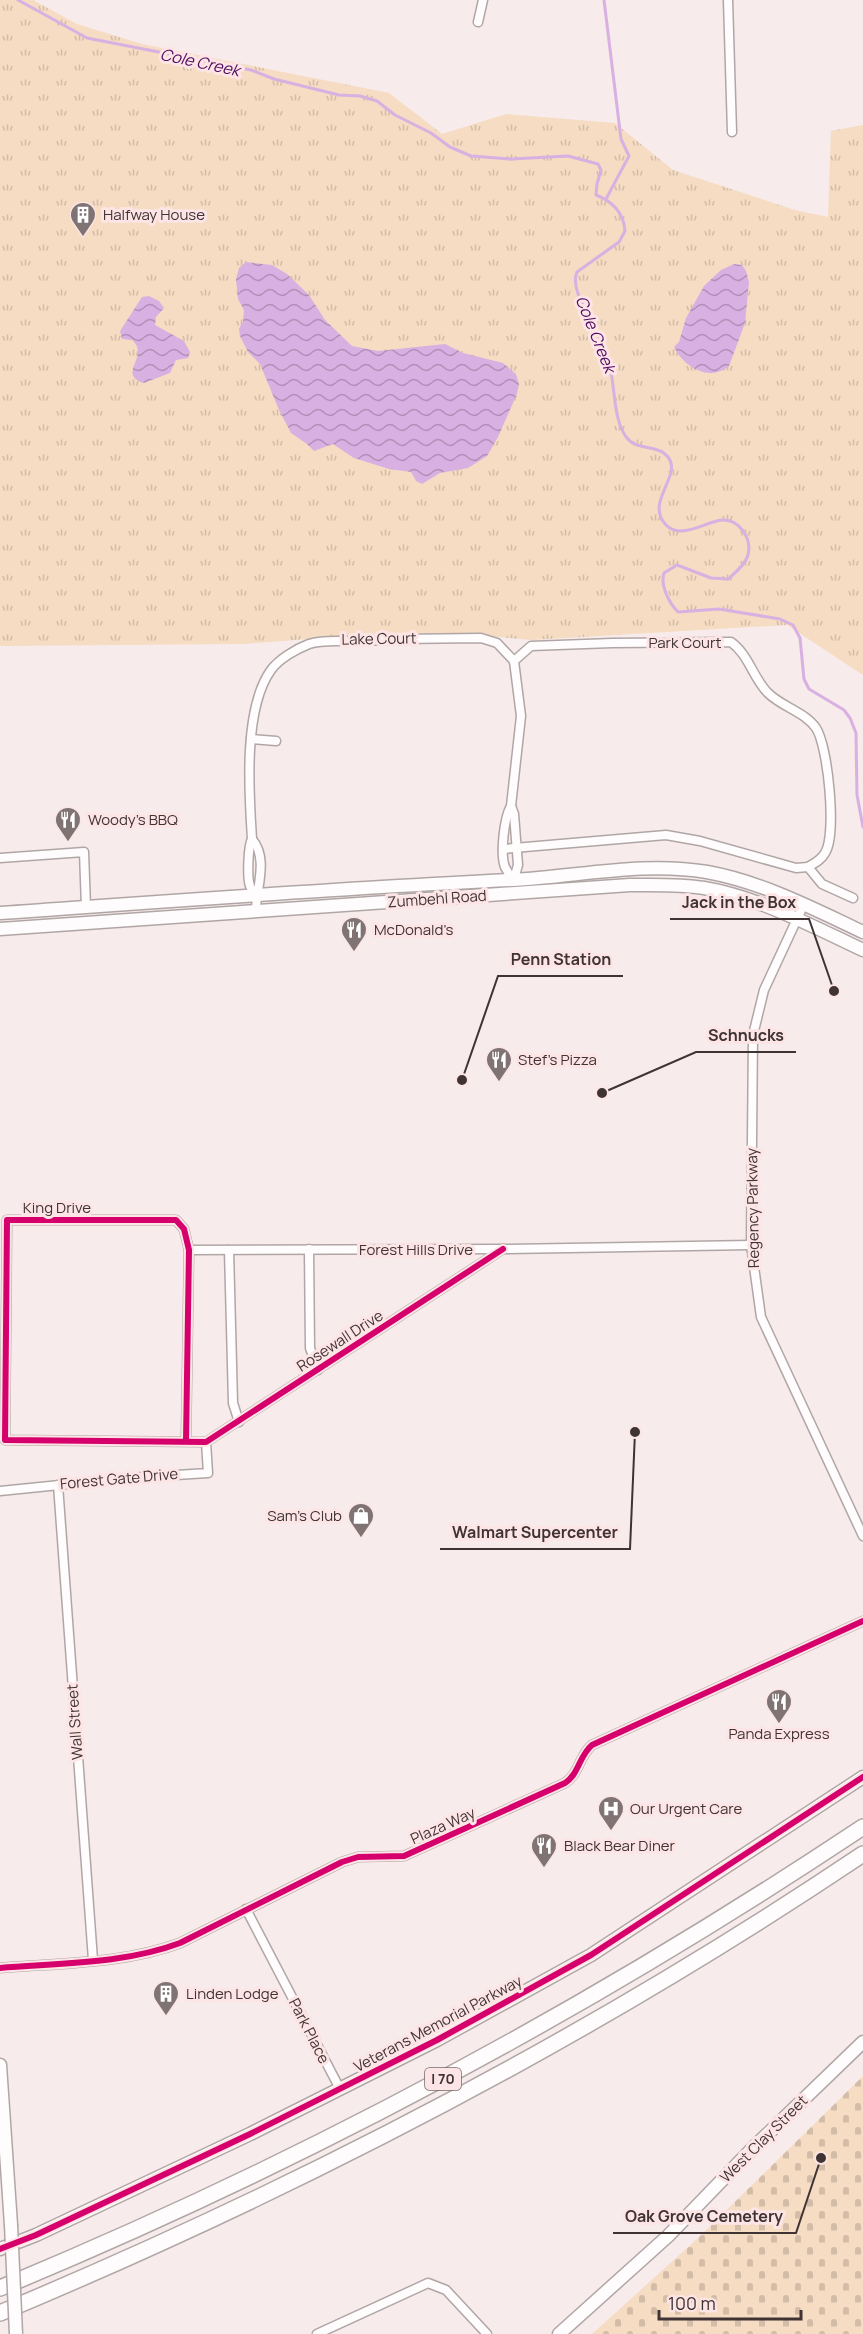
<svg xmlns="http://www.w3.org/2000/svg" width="863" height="2334" viewBox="0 0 863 2334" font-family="Manrope,sans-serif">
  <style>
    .grass { fill: url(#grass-tufts) }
    .cemetery { fill: url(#cemetery-stones) }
    .water { fill: url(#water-waves) }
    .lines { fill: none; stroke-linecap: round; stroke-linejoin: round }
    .stream { stroke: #d8b0e2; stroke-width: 3 }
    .street-casing { stroke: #b1a6a6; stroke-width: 11 }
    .secondary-casing { stroke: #b1a6a6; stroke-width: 15 }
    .highway-casing { stroke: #b1a6a6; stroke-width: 18 }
    .street { stroke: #fefcfc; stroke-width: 8 }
    .secondary { stroke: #fefcfc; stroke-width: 12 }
    .highway { stroke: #fefcfc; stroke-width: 15 }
    .secondary-bridge-casing { stroke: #b1a6a6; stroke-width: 15; stroke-linecap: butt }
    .secondary-bridge { stroke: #fefcfc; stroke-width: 12 }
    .cycleway-casing { stroke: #fde5e6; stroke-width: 10 }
    .cycleway { stroke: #d6006c; stroke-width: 6 }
    .labels { text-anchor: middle; stroke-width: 6; stroke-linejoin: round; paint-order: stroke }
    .shield { fill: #fde5e6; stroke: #786869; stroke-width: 1.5 }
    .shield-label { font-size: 14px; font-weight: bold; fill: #3f3334 }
    .poi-label { font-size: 15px; fill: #3f3334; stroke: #fde5e6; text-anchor: start }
    .street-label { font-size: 15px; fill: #3f3334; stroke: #fde5e6 }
    .water-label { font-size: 16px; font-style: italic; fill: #500c63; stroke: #fde5e6 }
    .leader { fill: none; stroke: #3f3334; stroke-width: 2 }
    .callout-dot { fill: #3f3334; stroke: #fde5e6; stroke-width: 2 }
    .callout-label { font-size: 16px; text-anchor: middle; font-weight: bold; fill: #3f3334; stroke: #fde5e6; stroke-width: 6; stroke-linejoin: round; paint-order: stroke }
  </style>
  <defs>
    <pattern id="grass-tufts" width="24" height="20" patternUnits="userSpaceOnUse" patternTransform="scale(1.5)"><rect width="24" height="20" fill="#f5dcc3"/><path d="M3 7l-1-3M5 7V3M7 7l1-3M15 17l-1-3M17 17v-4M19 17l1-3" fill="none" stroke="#d3bda8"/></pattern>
    <pattern id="cemetery-stones" width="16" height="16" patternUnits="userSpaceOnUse" patternTransform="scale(1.5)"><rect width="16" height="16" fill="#f5dcc3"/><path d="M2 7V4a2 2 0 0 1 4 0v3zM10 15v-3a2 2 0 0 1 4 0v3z" fill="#d3bda8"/></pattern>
    <pattern id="water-waves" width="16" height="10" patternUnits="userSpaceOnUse" patternTransform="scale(1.5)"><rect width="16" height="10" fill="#d8b0e2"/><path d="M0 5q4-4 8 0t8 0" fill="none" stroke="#b190b8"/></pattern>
  </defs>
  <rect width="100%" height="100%" fill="#f7ebeb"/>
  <polygon class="grass" points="0,0 33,0 77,24 142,44 389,93 442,134 506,114 615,123 673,170 795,210 828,217 831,131 863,125 863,675 787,625 531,640 454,633 384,633 243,644 0,646"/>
  <polygon class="cemetery" points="863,2076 863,2334 592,2334 697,2239"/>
  <g class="water">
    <polygon points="246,262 272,265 287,274 309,295 325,320 352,346 378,351 445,344 463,353 503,363 516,374 519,384 517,394 498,437 487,456 468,468 440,473 422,484 416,481 411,472 389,469 354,458 333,444 314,451 307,444 291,433 279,410 260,364 248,352 240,336 239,329 243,321 244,310 238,299 236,279 239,268"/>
    <path d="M734 264 742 265 746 271 749 282 745 323 729 366C709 383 683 366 674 347L679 342 686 318 704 286 721 270Z"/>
    <path d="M149 296 159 301 164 308 156 317 155 325 184 341 190 352 188 358 176 360 170 373 144 383C116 374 151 356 132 340L122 339 120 331 142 297Z"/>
  </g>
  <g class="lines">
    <g class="stream">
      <path d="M18 0 87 38 251 70 274 79 339 95 360 96 377 101 395 115 431 133 450 147 471 156 511 159 568 156 598 164 601 170 597 184 596 195C612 201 624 213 625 231L619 242 577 272C568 290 599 332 606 351 616 375 611 419 627 438 637 451 658 444 668 457 683 476 644 502 666 525 680 540 705 522 722 520 740 519 752 539 748 555 745 565 735 573 728 579L711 578 677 565 664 573C660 585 669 603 678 612L719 609 780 619 793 625 800 638 804 679 809 689 844 710 850 718 856 733 857 795 863 827"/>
      <polyline points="604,0 621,139 629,156 606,199"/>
    </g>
    <defs>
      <g id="street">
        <polyline points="728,0 732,132"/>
        <polyline points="478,22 483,0"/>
        <path d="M514 661 531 646 612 643 731 642C749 655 753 678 768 693 782 707 805 712 816 728 828 746 837 834 825 853 821 860 815 863 808 867"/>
        <polyline points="251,739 276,741"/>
        <polyline points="511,806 514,814 518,865 513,882"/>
        <path d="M252 839C269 859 256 888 256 910"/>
        <polyline points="503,849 666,835 700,841 796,868 808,867 822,884 853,898"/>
        <polyline points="0,858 84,852 86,907"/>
        <path d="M256 894C254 892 251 889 250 886 247 878 248 846 252 839 249 793 243 709 271 670 279 659 296 649 309 644 325 639 342 642 358 641 399 639 440 638 481 638L497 643 514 661 521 716 511 806C504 818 500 854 505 867 507 871 510 876 513 880"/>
        <polyline points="804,904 764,990 753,1035 751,1245 761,1317 863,1536"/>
        <polyline points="309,1249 310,1348 318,1370"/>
        <polyline points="189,1250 503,1249 751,1245"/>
        <polyline points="229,1250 233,1403 239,1422"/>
        <polyline points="186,1441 189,1250 184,1229 176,1220 7,1220 5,1440 206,1442 503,1249"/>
        <polyline points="58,1485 93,1960"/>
        <polyline points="0,1491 129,1478 208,1473 206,1442"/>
        <polyline points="246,1909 340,2089"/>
        <path d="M0 1968C60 1963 124 1964 180 1943L342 1862 358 1857 404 1856 565 1783C579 1774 579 1756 592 1745L863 1621"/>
        <polyline points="317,2334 428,2283 446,2290 487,2334"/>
      </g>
      <g id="secondary">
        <path d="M0 913C171 901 341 888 512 880 577 877 642 861 707 872 762 882 812 908 863 932"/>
        <path d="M0 929 630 885C655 885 680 884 704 888 758 897 814 927 863 950"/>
        <polyline points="0,2065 11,2225"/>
        <polyline points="0,2249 36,2235 250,2134 437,2040 591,1955 863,1777"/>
        <polyline points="559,2334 668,2236 753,2148 863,2042"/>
      </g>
      <g id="highway">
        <path d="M0 2288C302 2163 591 2008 863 1827"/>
        <path d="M0 2313C301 2187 592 2036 863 1854"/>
      </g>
    </defs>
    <use href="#street" class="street-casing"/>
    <use href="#secondary" class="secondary-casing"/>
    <use href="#highway" class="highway-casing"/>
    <use href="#street" class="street"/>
    <use href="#secondary" class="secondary"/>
    <use href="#highway" class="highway"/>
    <defs>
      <polyline id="secondary-bridge" points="11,2225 16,2334"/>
    </defs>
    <use href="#secondary-bridge" class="secondary-bridge-casing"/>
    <use href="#secondary-bridge" class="secondary-bridge"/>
    <defs>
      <g id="cycleway">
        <polyline points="186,1441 189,1250 184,1229 176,1220 7,1220 5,1440 206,1442 503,1249"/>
        <path d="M0 1968C60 1963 124 1964 180 1943L342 1862 358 1857 404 1856 565 1783C579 1774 579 1756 592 1745L863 1621"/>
        <polyline points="0,2249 36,2235 250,2134 437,2040 591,1955 863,1777"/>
      </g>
    </defs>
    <use href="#cycleway" class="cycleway-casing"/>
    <use href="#cycleway" class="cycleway"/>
  </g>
  <defs>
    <symbol id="building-pin" viewBox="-11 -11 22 30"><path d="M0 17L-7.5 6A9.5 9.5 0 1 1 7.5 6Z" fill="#7f7374" stroke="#fde5e6"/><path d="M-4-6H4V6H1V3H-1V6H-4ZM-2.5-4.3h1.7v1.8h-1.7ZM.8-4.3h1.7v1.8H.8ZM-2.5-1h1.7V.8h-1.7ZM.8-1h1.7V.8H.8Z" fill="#fff"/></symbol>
    <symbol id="restaurant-pin" viewBox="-11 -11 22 30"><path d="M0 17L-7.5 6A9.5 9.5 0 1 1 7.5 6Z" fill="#7f7374" stroke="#fde5e6"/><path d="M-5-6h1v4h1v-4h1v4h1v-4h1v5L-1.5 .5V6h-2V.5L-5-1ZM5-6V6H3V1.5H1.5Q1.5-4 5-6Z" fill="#fff"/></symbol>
    <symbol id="shop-pin" viewBox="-11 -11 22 30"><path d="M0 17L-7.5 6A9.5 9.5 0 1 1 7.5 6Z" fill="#7f7374" stroke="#fde5e6"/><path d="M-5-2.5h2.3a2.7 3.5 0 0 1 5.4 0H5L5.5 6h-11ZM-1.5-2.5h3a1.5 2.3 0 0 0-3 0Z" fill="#fff"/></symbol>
    <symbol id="hospital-pin" viewBox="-11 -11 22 30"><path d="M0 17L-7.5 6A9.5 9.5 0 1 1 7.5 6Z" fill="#7f7374" stroke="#fde5e6"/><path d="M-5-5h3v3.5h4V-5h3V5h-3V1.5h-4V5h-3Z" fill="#fff"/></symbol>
  </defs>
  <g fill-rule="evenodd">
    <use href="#building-pin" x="68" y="200" width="30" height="40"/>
    <use href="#restaurant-pin" x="53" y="805" width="30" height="40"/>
    <use href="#restaurant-pin" x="339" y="915" width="30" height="40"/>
    <use href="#restaurant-pin" x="484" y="1045" width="30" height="40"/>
    <use href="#shop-pin" x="346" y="1501" width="30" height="40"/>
    <use href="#restaurant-pin" x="764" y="1687" width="30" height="40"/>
    <use href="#hospital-pin" x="596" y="1794" width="30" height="40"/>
    <use href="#restaurant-pin" x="529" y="1831" width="30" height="40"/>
    <use href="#building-pin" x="151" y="1979" width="30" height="40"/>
  </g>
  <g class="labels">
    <rect class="shield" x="425" y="2068" width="36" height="22" rx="4.5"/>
    <g class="shield-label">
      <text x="443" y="2084">I 70</text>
    </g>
    <g class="poi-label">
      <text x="103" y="220">Halfway House</text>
      <text x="88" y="825">Woody's BBQ</text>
      <text x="374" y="935">McDonald's</text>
      <text x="518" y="1065">Stef's Pizza</text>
      <text x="342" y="1521" text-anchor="end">Sam's Club</text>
      <text x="779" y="1739" text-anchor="middle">Panda Express</text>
      <text x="630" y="1814">Our Urgent Care</text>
      <text x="564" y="1851">Black Bear Diner</text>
      <text x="186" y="1999">Linden Lodge</text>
    </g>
    <g class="street-label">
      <text transform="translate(379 639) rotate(-1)" y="5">Lake Court</text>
      <text x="685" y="648">Park Court</text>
      <text transform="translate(437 899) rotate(-4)" y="5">Zumbehl Road</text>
      <text x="57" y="1213">King Drive</text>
      <text transform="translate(753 1208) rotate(-91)" y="5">Regency Parkway</text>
      <text x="416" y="1255">Forest Hills Drive</text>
      <text transform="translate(340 1341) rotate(-33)" y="5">Rosewall Drive</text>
      <text transform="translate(119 1479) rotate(-5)" y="5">Forest Gate Drive</text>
      <text transform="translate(75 1722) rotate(-94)" y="5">Wall Street</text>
      <text transform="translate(443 1826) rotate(-24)" y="5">Plaza Way</text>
      <text transform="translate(438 2024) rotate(-28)" y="5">Veterans Memorial Parkway</text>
      <text transform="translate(309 2031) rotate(63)" y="5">Park Place</text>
      <text transform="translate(764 2139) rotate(-45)" y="5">West Clay Street</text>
    </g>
    <g class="water-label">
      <text transform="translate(200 62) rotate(12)" y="6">Cole Creek</text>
      <text transform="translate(596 334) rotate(68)" y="6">Cole Creek</text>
    </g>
  </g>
  <path class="leader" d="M834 991L809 919H670M462 1080L498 976H623M602 1093L696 1052H796M635 1432L630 1549H440M821 2158L796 2233H613"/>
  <g class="callout-dot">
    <circle cx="834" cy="991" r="6"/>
    <circle cx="462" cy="1080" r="6"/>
    <circle cx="602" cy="1093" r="6"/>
    <circle cx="635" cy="1432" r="6"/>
    <circle cx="821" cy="2158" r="6"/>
  </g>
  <g class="callout-label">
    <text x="739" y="908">Jack in the Box</text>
    <text x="561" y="965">Penn Station</text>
    <text x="746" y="1041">Schnucks</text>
    <text x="535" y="1538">Walmart Supercenter</text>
    <text x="704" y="2222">Oak Grove Cemetery</text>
  </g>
  <path d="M659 2310v9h142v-9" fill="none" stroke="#3f3334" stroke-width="3"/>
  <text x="668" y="2310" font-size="18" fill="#3f3334" stroke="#fde5e6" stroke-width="4.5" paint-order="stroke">100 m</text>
</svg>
